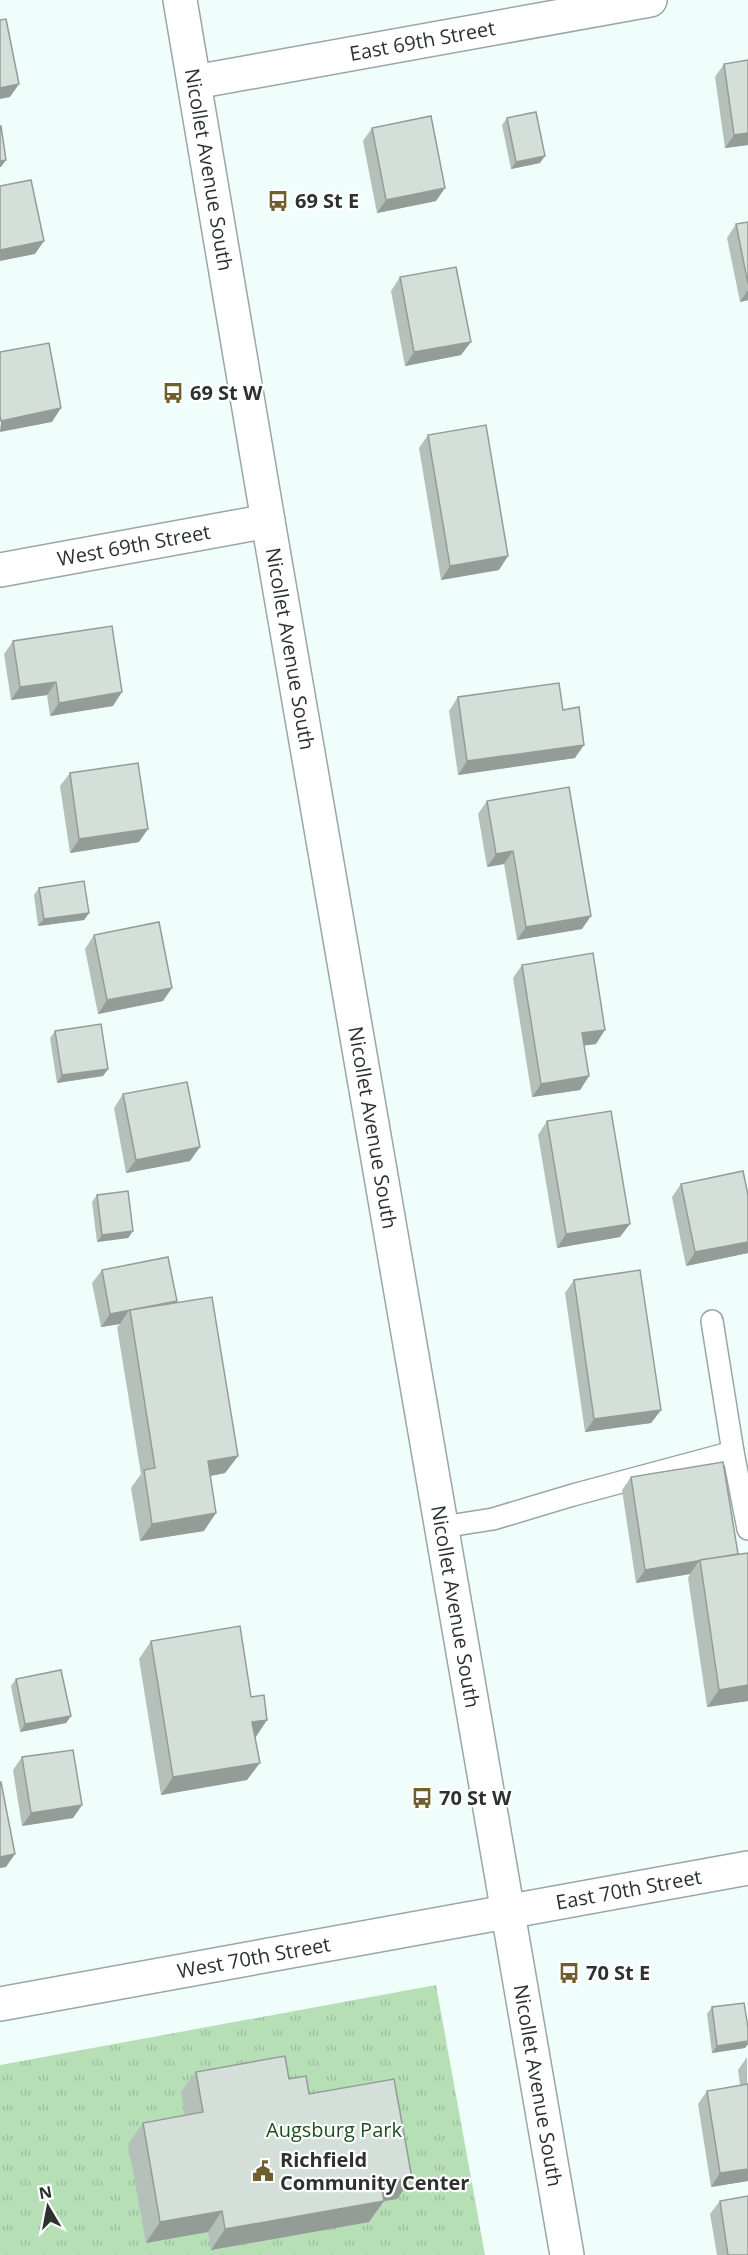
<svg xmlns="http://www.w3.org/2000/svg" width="748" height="2255" viewBox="0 0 748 2255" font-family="'Open Sans',sans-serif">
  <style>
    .grass { fill: url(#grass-tufts) }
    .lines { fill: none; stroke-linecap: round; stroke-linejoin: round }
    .service-casing { stroke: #99a6a3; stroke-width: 24 }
    .minor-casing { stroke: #99a6a3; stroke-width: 36 }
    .tertiary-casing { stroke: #99a6a3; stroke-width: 36 }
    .secondary-casing { stroke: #99a6a3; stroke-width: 36 }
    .service { stroke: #fff; stroke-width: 21 }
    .minor { stroke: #fff; stroke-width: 33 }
    .tertiary { stroke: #fff; stroke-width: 33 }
    .secondary { stroke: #fff; stroke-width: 33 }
    .wall { fill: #b5c0ba }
    .shaded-wall { fill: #949c97 }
    .building { fill: #d3dfd8; stroke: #949c97; stroke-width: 1.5 }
    .labels { text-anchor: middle; stroke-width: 4.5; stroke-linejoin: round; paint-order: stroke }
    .street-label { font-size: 20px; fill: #2d3231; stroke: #fff }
    .poi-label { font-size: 20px; font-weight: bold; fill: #2d3231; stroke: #fff; text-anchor: start }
    .park-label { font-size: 20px; fill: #18511d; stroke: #fff }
  </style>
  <defs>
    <pattern id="grass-tufts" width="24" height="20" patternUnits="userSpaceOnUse" patternTransform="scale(1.5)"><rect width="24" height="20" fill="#b6dfb6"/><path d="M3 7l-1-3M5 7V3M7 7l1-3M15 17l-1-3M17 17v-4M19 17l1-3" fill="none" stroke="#9dc09d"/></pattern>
  </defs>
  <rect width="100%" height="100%" fill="#f0fefb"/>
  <polygon class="grass" points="436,1985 485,2255 0,2255 0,2065"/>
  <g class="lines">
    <defs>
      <g id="service">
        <polyline points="733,1452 748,1529"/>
        <polyline points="442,1527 493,1519 573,1495 733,1452 712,1321"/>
      </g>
      <g id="minor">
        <path id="s1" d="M195 82 650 0"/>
        <path id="s2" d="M0 570 268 521"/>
      </g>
      <g id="tertiary">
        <path id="s3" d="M0 2004 748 1868"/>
      </g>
      <g id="secondary">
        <path id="s4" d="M180 0 268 521 567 2255"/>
      </g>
    </defs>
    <use href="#service" class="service-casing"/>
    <use href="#minor" class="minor-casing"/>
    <use href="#tertiary" class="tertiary-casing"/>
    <use href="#secondary" class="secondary-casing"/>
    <use href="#service" class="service"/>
    <use href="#minor" class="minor"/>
    <use href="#tertiary" class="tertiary"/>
    <use href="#secondary" class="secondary"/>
  </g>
  <g class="wall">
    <polygon points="748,60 748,145 725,148 715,77 724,64"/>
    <polygon points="507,118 540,163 511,169 502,125"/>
    <polygon points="372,128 436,201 377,213 363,141"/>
    <polygon points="748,222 748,300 740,302 727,238 736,224"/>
    <polygon points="400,277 461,355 405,366 391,291"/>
    <polygon points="428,435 499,570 441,580 419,448"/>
    <polygon points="13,641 113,706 50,716 47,695 11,700 4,654"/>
    <polygon points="458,697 563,710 575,758 458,775 449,711"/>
    <polygon points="70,773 139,842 70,853 60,786"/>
    <polygon points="487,801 582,929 517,940 504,864 487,867 478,814"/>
    <polygon points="39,888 89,913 84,920 38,926 34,895"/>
    <polygon points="94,935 163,1001 98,1014 85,949"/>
    <polygon points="522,965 596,1044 584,1045 589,1076 580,1090 532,1097 513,978"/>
    <polygon points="55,1031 108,1069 103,1076 57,1083 50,1038"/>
    <polygon points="123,1094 190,1161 126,1173 114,1108"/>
    <polygon points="547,1121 620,1237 557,1248 538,1135"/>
    <polygon points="681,1184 748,1195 748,1253 686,1266 672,1197"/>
    <polygon points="97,1195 133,1231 128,1238 97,1242 92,1202"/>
    <polygon points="102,1270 177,1301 176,1302 238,1456 225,1473 210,1476 204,1531 140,1541 131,1488 141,1474 117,1327 120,1324 101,1327 92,1283"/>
    <polygon points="574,1280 661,1410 651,1423 585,1432 565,1293"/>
    <polygon points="631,1477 738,1554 748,1553 748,1701 707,1707 688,1578 690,1574 636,1583 622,1490"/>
    <polygon points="151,1641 251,1697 267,1720 255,1738 247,1780 161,1795 139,1659"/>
    <polygon points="16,1679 71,1716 66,1723 20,1732 11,1686"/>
    <polygon points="22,1757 82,1805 73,1818 22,1826 13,1770"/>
    <polygon points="712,2007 748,2027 748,2044 745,2048 712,2053 707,2014"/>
    <polygon points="747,2057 748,2181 711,2187 698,2104 707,2091 740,2085 738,2070"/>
    <polygon points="196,2072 289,2079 309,2094 397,2199 384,2201 369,2222 211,2250 208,2232 146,2243 128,2144 143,2123 185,2115 181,2092"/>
    <polygon points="720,2201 748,2255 717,2255 710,2214"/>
  </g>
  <g class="shaded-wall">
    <polygon points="19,84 10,97 0,99 0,88"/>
    <polygon points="748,133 748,145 725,148 734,135"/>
    <polygon points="545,156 540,163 511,169 516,162"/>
    <polygon points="6,160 1,167 0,167 0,161"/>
    <polygon points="445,188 436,201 377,213 386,200"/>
    <polygon points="44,241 35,254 0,261 0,250"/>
    <polygon points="748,290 748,300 740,302"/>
    <polygon points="471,342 461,355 405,366 414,352"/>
    <polygon points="61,408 52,422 0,432 1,421"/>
    <polygon points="508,556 499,570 441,580 450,566"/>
    <polygon points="56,682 47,695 11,700 20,687"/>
    <polygon points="122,692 113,706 50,716 59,703"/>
    <polygon points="584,745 575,758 458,775 467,761"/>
    <polygon points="148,829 139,842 70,853 79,839"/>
    <polygon points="513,851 504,864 487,867 496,854"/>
    <polygon points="89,913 84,920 38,926 44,919"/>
    <polygon points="591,916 582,929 517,940 526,927"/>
    <polygon points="172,988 163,1001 98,1014 107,1000"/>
    <polygon points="605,1030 596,1044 573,1047 582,1033"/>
    <polygon points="108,1069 103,1076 57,1083 62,1075"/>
    <polygon points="589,1076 580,1090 532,1097 541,1084"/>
    <polygon points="200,1147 190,1161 126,1173 136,1160"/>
    <polygon points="630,1224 620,1237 557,1248 566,1234"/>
    <polygon points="133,1231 128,1238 97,1242 102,1235"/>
    <polygon points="748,1242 748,1253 686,1266 695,1252"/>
    <polygon points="129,1310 120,1324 101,1327 110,1314"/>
    <polygon points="661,1410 651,1423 585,1432 594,1419"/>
    <polygon points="238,1456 225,1473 195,1479 208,1461"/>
    <polygon points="216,1513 204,1531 140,1541 152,1524"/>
    <polygon points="699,1561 690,1574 636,1583 645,1570"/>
    <polygon points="748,1685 748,1701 707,1707 719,1690"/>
    <polygon points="71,1716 66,1723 20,1732 25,1724"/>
    <polygon points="267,1720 255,1738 252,1722"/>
    <polygon points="260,1763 247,1780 161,1795 173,1777"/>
    <polygon points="82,1805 73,1818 22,1826 31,1813"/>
    <polygon points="15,1854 6,1867 0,1868 0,1857"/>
    <polygon points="748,2041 748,2044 745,2048 712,2053 717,2046"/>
    <polygon points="748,2169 748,2181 711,2187 720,2173"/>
    <polygon points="412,2178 397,2199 366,2204 381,2184"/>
    <polygon points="384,2201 369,2222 211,2250 225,2229"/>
    <polygon points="222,2211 208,2232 146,2243 160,2222"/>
  </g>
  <g class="building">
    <polygon points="6,19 19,84 0,88 0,20"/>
    <polygon points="748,60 748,133 734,135 724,64"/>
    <polygon points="536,112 545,156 516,162 507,118"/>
    <polygon points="431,116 445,188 386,200 372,128"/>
    <polygon points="0,126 1,126 6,160 0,161"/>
    <polygon points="31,180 44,241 0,250 0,186"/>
    <polygon points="748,222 748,284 736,224"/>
    <polygon points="456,267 471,342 414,352 400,277"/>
    <polygon points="49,343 61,408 1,421 0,416 0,352"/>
    <polygon points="486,425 508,556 450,566 428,435"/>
    <polygon points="112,626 122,692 59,703 56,682 20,687 13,641"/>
    <polygon points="559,683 563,710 579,707 584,745 467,761 458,697"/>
    <polygon points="138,763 148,829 79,839 70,773"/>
    <polygon points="569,787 591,916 526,927 513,851 496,854 487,801"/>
    <polygon points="84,881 89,913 44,919 39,888"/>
    <polygon points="159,922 172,988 107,1000 94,935"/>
    <polygon points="593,953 605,1030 582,1033 589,1076 541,1084 522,965"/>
    <polygon points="101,1024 108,1069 62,1075 55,1031"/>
    <polygon points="187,1082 200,1147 136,1160 123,1094"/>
    <polygon points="611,1111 630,1224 566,1234 547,1121"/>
    <polygon points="743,1171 748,1195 748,1242 695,1252 681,1184"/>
    <polygon points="128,1191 133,1231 102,1235 97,1195"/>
    <polygon points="168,1257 177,1301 110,1314 102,1270"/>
    <polygon points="640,1270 661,1410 594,1419 574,1280"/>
    <polygon points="212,1297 238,1456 208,1461 216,1513 152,1524 144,1470 155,1468 130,1310"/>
    <polygon points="723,1462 738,1554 645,1570 631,1477"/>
    <polygon points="748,1553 748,1685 719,1690 700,1560"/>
    <polygon points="240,1626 251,1697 264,1695 267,1720 252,1722 260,1763 173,1777 151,1641"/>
    <polygon points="61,1670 71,1716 25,1724 16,1679"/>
    <polygon points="73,1750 82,1805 31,1813 22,1757"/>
    <polygon points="0,1782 1,1782 15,1854 0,1857"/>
    <polygon points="744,2003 748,2027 748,2041 717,2046 712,2007"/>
    <polygon points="285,2056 289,2079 306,2076 309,2094 394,2079 412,2178 381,2184 384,2201 225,2229 222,2211 160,2222 143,2123 203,2112 196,2072"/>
    <polygon points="748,2084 748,2169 720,2173 707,2091"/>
    <polygon points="748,2196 748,2255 728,2255 720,2201"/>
  </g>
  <defs>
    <symbol id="bus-bare" viewBox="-9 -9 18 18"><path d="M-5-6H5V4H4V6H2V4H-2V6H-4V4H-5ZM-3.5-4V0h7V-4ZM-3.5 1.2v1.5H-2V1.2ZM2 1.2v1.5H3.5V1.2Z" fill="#705f2d" stroke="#fff" stroke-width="2.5" paint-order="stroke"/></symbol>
    <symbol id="civic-bare" viewBox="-9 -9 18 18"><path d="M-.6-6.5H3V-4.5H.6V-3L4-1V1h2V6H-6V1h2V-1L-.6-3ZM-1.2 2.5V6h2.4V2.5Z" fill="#705f2d" stroke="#fff" stroke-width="2.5" paint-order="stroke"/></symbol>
  </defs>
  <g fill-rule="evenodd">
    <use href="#bus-bare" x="263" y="186" width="30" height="30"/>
    <use href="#bus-bare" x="158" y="378" width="30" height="30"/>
    <use href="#bus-bare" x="407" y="1783" width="30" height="30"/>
    <use href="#bus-bare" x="554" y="1958" width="30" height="30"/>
    <use href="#civic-bare" x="248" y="2156" width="30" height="30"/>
  </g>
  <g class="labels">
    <g class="street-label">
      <text dy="7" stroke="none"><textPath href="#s1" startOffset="231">East 69th Street</textPath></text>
      <text dy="7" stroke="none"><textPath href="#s4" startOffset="172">Nicollet Avenue South</textPath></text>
      <text dy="7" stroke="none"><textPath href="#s2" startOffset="136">West 69th Street</textPath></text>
      <text dy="7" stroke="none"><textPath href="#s4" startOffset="658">Nicollet Avenue South</textPath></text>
      <text dy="7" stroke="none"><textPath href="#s4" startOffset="1144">Nicollet Avenue South</textPath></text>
      <text dy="7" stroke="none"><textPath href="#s4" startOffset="1630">Nicollet Avenue South</textPath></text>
      <text dy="7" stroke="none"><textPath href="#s3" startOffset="639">East 70th Street</textPath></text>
      <text dy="7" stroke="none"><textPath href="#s3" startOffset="258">West 70th Street</textPath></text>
      <text dy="7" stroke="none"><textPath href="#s4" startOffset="2116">Nicollet Avenue South</textPath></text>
    </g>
    <g class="poi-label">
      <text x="295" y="208">69 St E</text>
      <text x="190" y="400">69 St W</text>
      <text x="439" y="1805">70 St W</text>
      <text x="586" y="1980">70 St E</text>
      <text x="280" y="2167">Richfield<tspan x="280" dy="23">Community Center</tspan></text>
    </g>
    <g class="park-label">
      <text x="334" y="2137">Augsburg Park</text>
    </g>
  </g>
  <g transform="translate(48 2207) rotate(350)" stroke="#ffffff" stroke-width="4.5" paint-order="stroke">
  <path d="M0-4.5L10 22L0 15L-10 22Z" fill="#2d3231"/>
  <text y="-9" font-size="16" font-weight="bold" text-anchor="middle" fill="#2d3231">N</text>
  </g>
</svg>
